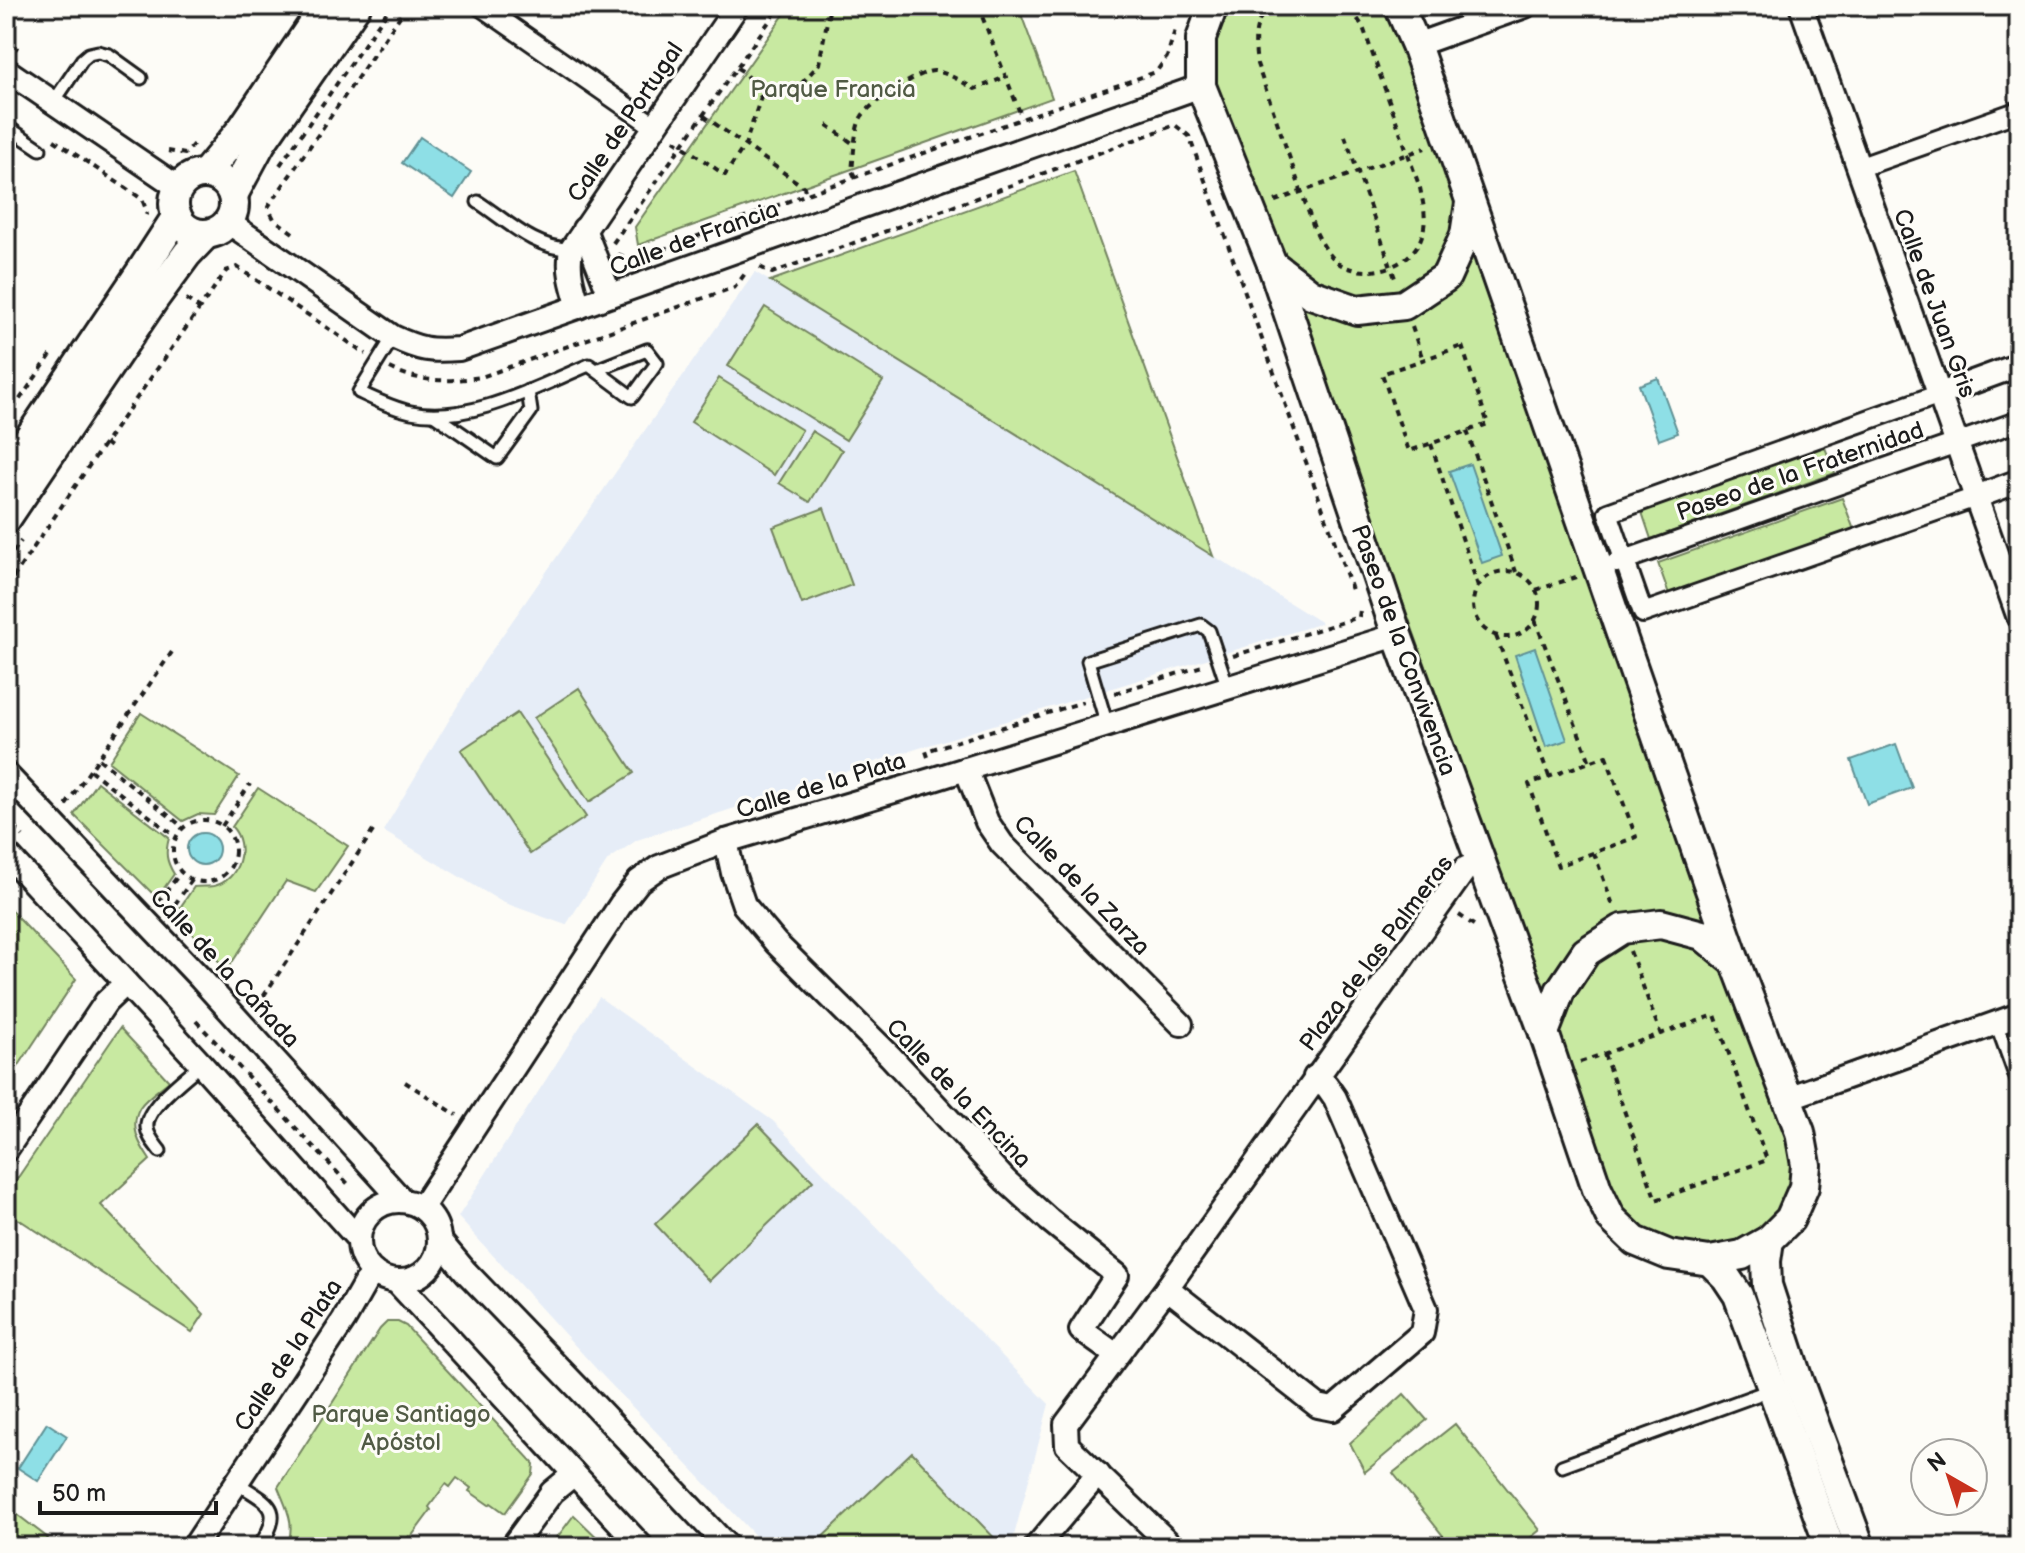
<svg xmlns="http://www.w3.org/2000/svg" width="2025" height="1553" viewBox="0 0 2025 1553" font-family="'Balsamiq Sans',sans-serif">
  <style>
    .built { fill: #e6edf7 }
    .green { fill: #c8e9a1; stroke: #72825e; stroke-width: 2 }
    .water { fill: #8edfe6; stroke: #609195; stroke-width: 2 }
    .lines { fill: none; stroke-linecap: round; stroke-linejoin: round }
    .service-casing { stroke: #1c1c1c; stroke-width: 17 }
    .pedestrian-casing { stroke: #1c1c1c; stroke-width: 24 }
    .minor-casing { stroke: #1c1c1c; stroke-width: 28 }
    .tertiary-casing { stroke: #1c1c1c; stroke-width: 34 }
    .path { stroke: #1c1c1c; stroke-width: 4; stroke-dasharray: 6 6; stroke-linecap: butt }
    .service { stroke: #fdfcf7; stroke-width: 11 }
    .pedestrian { stroke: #fdfcf7; stroke-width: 18 }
    .minor { stroke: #fdfcf7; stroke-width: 22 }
    .tertiary { stroke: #fdfcf7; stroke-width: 28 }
    .labels { text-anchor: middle; stroke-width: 6; stroke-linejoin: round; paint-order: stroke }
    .park-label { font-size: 24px; fill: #505a44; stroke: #fdfcf7 }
    .street-label { font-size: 24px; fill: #1c1c1c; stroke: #fdfcf7 }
  </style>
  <rect width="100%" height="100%" fill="#fdfcf7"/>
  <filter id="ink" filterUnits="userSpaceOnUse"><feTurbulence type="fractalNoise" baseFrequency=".0125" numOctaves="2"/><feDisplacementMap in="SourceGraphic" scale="16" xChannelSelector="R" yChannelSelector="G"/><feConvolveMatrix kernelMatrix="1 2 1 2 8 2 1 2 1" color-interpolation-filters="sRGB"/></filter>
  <g filter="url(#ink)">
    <g class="built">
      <polygon points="755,272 1322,623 884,759 637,840 608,860 566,925 502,902 383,831 483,663"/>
      <polygon points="599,997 773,1121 1049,1404 1011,1547 766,1547 601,1374 458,1217"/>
    </g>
    <g class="green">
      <polygon points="790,6 1018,6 1052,98 638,245 635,227"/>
      <path d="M1229 6 1388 7 1435 144 1790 1135 1796 1164 1782 1211 1763 1232 1708 1253 1642 1232 1619 1210 1607 1183C1482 812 1345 445 1212 77L1218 18Z"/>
      <polygon points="1074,171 1213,556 770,281"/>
      <polygon points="765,307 883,381 846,440 728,366"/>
      <polygon points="719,378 802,430 774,475 691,422"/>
      <polygon points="812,431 842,450 810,502 779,483"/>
      <polygon points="1824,445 1835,473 1651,539 1641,509"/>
      <polygon points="1842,498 1854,530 1669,594 1658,563"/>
      <polygon points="824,508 852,585 802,604 773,527"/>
      <polygon points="579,688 634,773 589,802 534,718"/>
      <polygon points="141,713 239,776 214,815 198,814 183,821 109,762"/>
      <polygon points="517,713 586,817 530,854 461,750"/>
      <path d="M97 782 169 838C165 853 166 861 174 874L157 898 74 815Z"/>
      <path d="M258 788 348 846 316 892 286 881 227 970 175 915 194 887C200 886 208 887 214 886 240 880 249 845 232 827Z"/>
      <polygon points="6,905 76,979 6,1085"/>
      <path d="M120 1028 169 1081C160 1089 146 1098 140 1107 129 1126 139 1144 150 1160L101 1205 204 1314 192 1332 6 1211V1195Z"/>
      <polygon points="758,1124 813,1181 709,1281 655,1224"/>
      <path d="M387 1322H398L406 1326 534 1464 533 1474 505 1513 491 1503 489 1505 469 1491 471 1488 457 1478 450 1487 446 1484 429 1507 431 1510 411 1537 409 1536 400 1547H286C297 1525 286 1508 278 1487L380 1329Z"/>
      <polygon points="1404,1394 1427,1420 1365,1472 1350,1443"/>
      <polygon points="1455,1424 1540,1530 1519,1547 1452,1547 1393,1473"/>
      <polygon points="912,1452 1003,1547 815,1547 814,1545"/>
      <polygon points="6,1506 48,1538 42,1547 6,1547"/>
      <polygon points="574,1515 607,1547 550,1547"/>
    </g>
    <g class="water">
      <polygon points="420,137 471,172 454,198 402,163"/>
      <polygon points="1658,378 1678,433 1659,440 1639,385"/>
      <polygon points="1470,464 1502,556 1482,563 1449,471"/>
      <polygon points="1535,648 1567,740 1546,747 1515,655"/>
      <polygon points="1896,744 1912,788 1867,804 1851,760"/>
      <circle cx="203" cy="849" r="16"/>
      <polygon points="47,1423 67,1436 38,1481 18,1468"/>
    </g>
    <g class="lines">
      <defs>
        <g id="service">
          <polyline points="53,103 82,60 89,54 98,52 109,55 141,78"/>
          <polyline points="6,126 40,149"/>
          <path d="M478 202C507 221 536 250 572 249"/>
          <path d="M393 337 359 392C376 400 392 408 411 412 470 424 536 387 589 365L632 397 657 363 647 350 596 370"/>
          <polyline points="435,415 497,458 531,411 528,391"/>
          <polyline points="1107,725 1088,661 1201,625 1209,631 1228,688"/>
          <polyline points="1996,1023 2019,1086"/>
          <path d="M160 1151C155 1144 148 1137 147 1128 144 1108 187 1077 201 1064"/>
          <polyline points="1562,1466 1773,1389"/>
          <path d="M237 1483C270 1504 285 1508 259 1547"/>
        </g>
        <g id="pedestrian">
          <polyline points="481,6 654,126"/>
          <polyline points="1858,168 2019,111"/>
          <polyline points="1940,394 1608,513 1643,613 1976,497"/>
          <polyline points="1616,563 2019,421"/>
        </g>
        <g id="minor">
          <polyline points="1801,6 2019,618"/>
          <polyline points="1416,45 1525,6"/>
          <polyline points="6,70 179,188"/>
          <path d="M228 222 393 337C421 350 429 351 459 349L1201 86"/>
          <polyline points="584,229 610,295"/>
          <path d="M579 307C573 288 567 270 571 250L737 6"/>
          <polyline points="1940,394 2019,365"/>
          <polyline points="1976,497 2019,481"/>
          <polyline points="966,769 987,822 1002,844 1181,1024"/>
          <polyline points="6,774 201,979 402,1200"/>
          <polyline points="726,841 733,873 744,905 776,943 890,1056 1006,1181 1049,1220 1117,1275 1081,1330 1116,1355"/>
          <polyline points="6,853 201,1064 359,1240"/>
          <polyline points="1788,1098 2019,1015"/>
          <polyline points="6,1150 106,1002 126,983"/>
          <circle cx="399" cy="1241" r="40"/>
          <polyline points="422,1207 621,904 639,881 659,867 726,841 934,779 1397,635"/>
          <polyline points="440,1241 466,1272 582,1392 728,1547"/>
          <polyline points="396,1281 642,1547"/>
          <polyline points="1167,1288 1318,1406 1333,1409 1422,1333 1426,1309 1335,1098 1326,1085 1315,1077"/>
          <polyline points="194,1547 344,1320 365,1283 374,1273"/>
          <polyline points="512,1547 552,1492 574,1474"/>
          <polyline points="1036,1547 1098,1474"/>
          <polyline points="1173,1547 1067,1445 1066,1424 1167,1288 1466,868 1480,862"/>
        </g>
        <g id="tertiary">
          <polyline points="1213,6 1201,39 1201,86 1272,264 1397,635 1544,1033 1597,1189 1611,1218 1635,1241 1669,1255 1710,1261 1742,1255 1769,1240 1790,1219 1804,1187 1806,1165 1800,1132 1736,964 1416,45 1399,6"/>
          <polyline points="205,174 242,129 325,6"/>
          <circle cx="204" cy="204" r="30"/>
          <polyline points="233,195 261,143 356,6"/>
          <polyline points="1272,264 1311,294 1357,310 1404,305 1446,277 1465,235 1470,203"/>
          <polyline points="6,472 142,270 177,216"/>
          <polyline points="6,519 154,299 187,254 206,234"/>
          <polyline points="1544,1033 1560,991 1586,952 1622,929 1661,924 1702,935 1736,963"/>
          <polyline points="1769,1240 1766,1261 1767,1285 1798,1380 1860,1547"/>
          <polyline points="1710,1261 1726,1277 1738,1295 1830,1547"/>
        </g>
      </defs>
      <use href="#service" class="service-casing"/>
      <use href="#pedestrian" class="pedestrian-casing"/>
      <use href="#minor" class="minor-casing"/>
      <use href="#tertiary" class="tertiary-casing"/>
      <g class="path">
        <polyline points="978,6 1022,118"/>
        <path d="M1268 6C1253 26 1254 40 1257 64L1314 228C1320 240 1328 256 1340 264 1369 281 1415 266 1423 232 1427 217 1423 203 1420 188L1363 27 1349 6"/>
        <polyline points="6,41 18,49"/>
        <polyline points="737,68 744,72 761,97"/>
        <polyline points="704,116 804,187 806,194"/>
        <polyline points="827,125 855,145"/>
        <polyline points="1345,136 1396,281"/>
        <polyline points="54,140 142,199 147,212 146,215"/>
        <polyline points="674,140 725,175 745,145 761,97 802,83 819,64 829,11 831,6"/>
        <polyline points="168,151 185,154 196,141"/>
        <polyline points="280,165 391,6"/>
        <path d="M855 177 852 171C854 156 854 128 862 116 869 104 922 69 935 71 949 73 963 83 975 89L1006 77"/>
        <polyline points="1275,201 1425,148"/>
        <polyline points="293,233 274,219 268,207 407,6"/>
        <polyline points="613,243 780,6"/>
        <polyline points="618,254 633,261 807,194 1156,72 1167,57 1175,30"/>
        <polyline points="760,267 772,273 1175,125 1189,136 1352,590"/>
        <polyline points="186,299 200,309"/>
        <polyline points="1412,327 1423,360"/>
        <polygon points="1462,346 1488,424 1409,451 1382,374"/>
        <path d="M390 368C420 383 448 382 481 377L735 287 747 271"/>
        <polyline points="6,419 51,355"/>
        <polyline points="1467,431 1516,572"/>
        <polyline points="105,443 113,449"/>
        <polyline points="1431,444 1478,586"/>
        <polyline points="6,562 21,541"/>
        <circle cx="1506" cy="604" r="33"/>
        <polyline points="6,588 91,463 226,271 237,267 366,354"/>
        <polyline points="1536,590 1576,577"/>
        <polyline points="1535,620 1590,762"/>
        <polyline points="1496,636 1549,776"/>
        <polyline points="1233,656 1359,617 1360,610"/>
        <polyline points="1115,693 1202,666"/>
        <polygon points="1606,756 1636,837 1558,866 1529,784"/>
        <polyline points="928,757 926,751 1083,702"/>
        <polyline points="99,759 184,828"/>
        <polyline points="90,770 176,837"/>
        <polyline points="66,805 174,649"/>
        <polyline points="6,818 23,836"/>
        <circle cx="204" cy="851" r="31"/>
        <polyline points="222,826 250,784"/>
        <polyline points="1594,853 1613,905"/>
        <polyline points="158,902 181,872"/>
        <polyline points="168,914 192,880"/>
        <polyline points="1459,915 1478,928"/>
        <polyline points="1630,951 1661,1035"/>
        <polyline points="257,1006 375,828"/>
        <polyline points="196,1021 351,1187"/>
        <polyline points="1580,1062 1715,1015 1767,1160 1656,1200 1604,1054"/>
        <polyline points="405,1082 457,1115"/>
      </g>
      <use href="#service" class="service"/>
      <use href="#pedestrian" class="pedestrian"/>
      <use href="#minor" class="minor"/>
      <use href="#tertiary" class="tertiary"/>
    </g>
  </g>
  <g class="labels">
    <g class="park-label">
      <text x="833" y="97">Parque Francia</text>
      <text x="401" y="1422">Parque Santiago<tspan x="401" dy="28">Apóstol</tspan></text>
    </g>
    <g class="street-label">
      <text transform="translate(625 122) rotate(-56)" y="8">Calle de Portugal</text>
      <text transform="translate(694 238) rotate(-20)" y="8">Calle de Francia</text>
      <text transform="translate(1935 303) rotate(70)" y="8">Calle de Juan Gris</text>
      <text transform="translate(1800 471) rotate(-19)" y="8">Paseo de la Fraternidad</text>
      <text transform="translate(1404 650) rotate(70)" y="8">Paseo de la Convivencia</text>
      <text transform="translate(821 785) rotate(-17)" y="8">Calle de la Plata</text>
      <text transform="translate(1082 885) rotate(46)" y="8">Calle de la Zarza</text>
      <text transform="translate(1376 953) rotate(-53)" y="8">Plaza de las Palmeras</text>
      <text transform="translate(225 968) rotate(47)" y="8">Calle de la Cañada</text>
      <text transform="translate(959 1093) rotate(46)" y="8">Calle de la Encina</text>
      <text transform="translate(288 1355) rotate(-57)" y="8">Calle de la Plata</text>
    </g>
  </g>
  <rect width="2025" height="1553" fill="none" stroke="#fdfcf7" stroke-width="32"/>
  <rect x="16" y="16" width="1993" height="1521" fill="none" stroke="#1c1c1c" stroke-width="3" filter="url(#ink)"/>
  <g transform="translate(1949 1477) rotate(321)"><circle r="38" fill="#fdfcf7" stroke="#a3a29f" stroke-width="2"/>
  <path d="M0-6L14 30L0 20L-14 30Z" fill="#c8321e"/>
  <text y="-12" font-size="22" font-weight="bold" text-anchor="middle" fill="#1c1c1c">N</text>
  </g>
  <path d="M40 1501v12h176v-12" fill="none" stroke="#1c1c1c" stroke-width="4"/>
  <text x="52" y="1501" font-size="24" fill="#1c1c1c" stroke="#fdfcf7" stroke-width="6" paint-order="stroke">50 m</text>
</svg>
